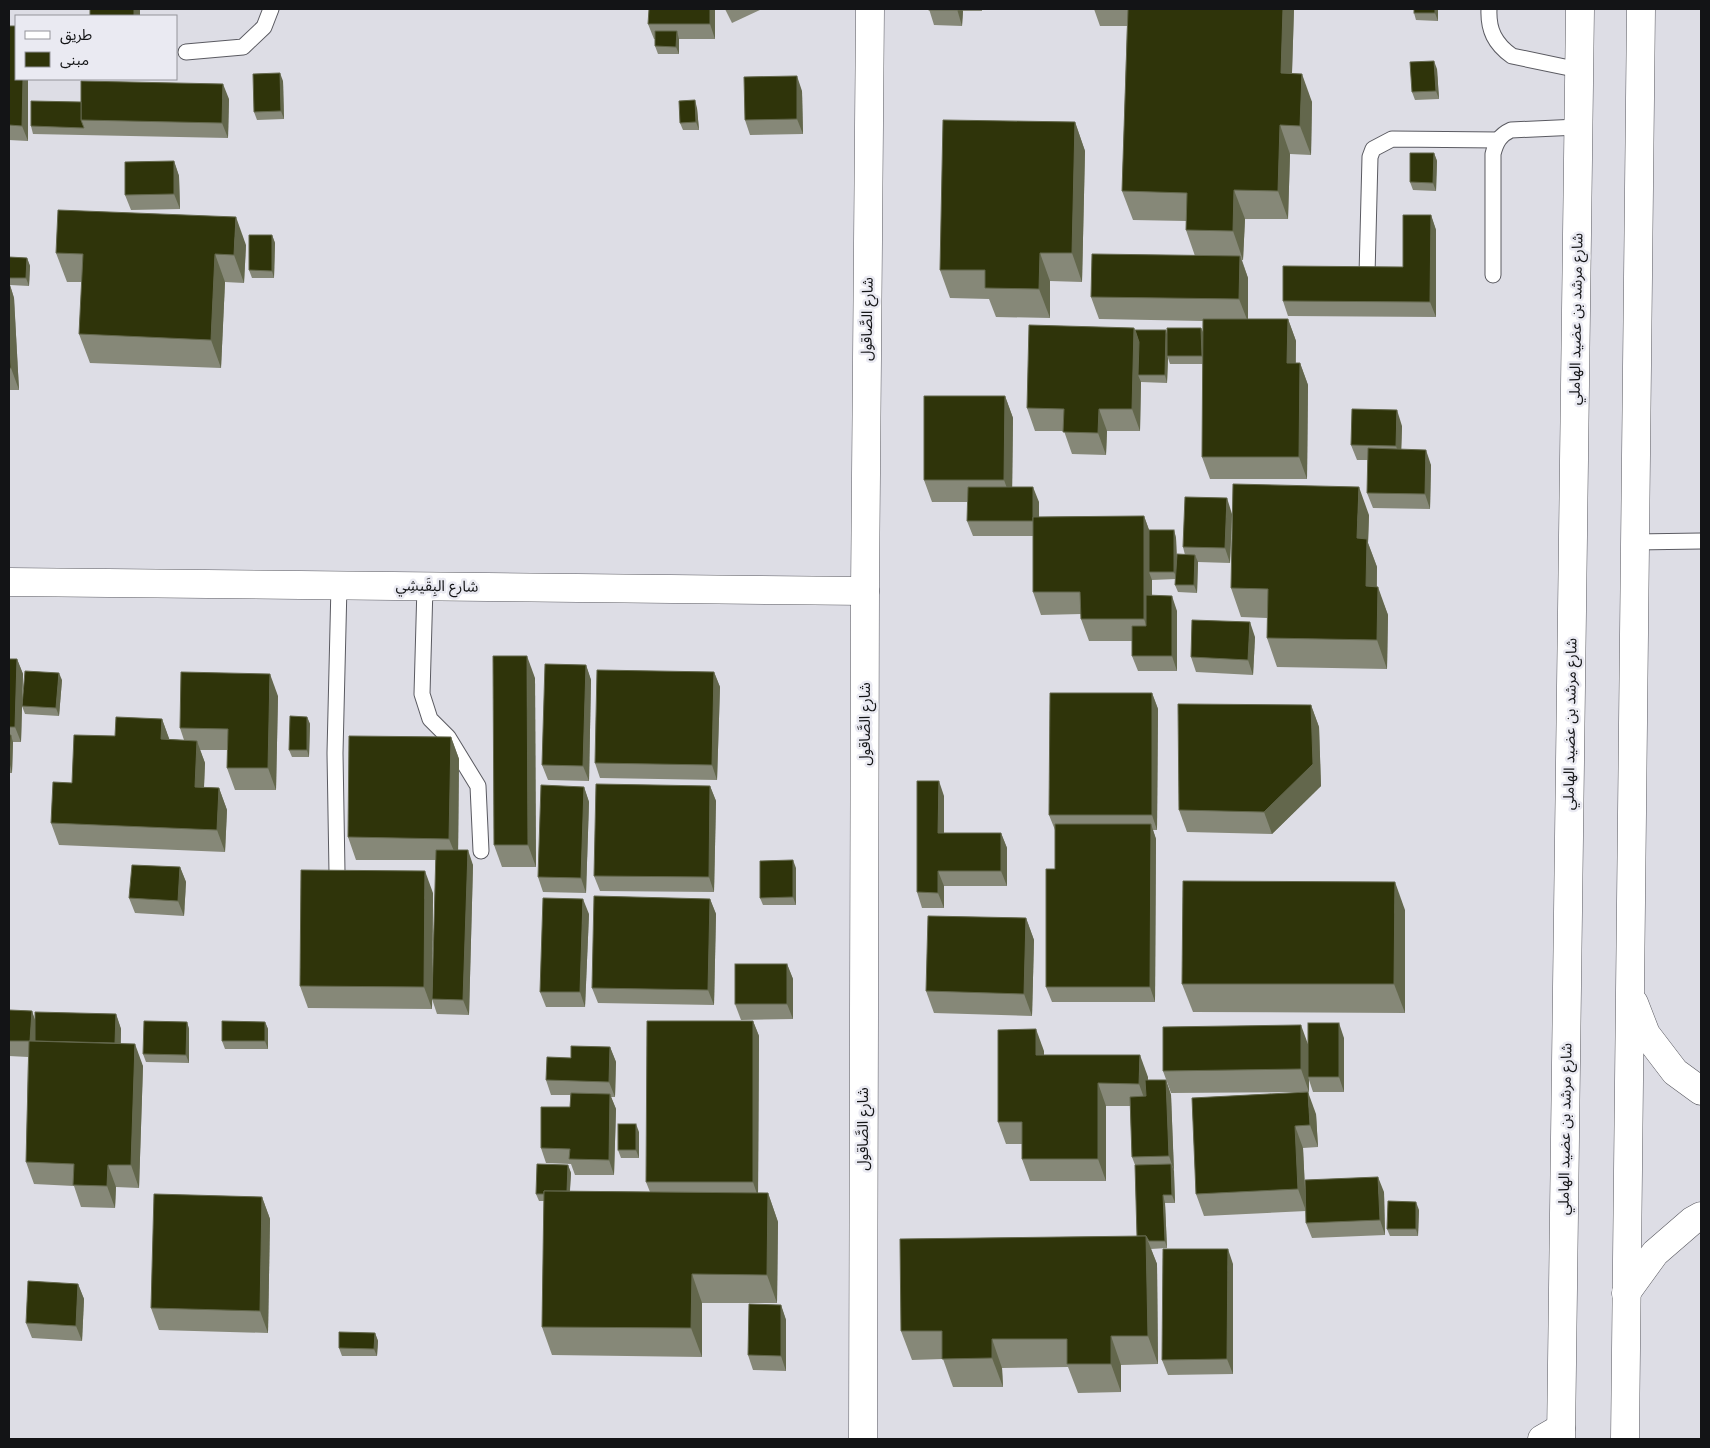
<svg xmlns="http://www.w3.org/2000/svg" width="1710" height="1448" viewBox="0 0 1710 1448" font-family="Helvetica,'Noto Sans Arabic',sans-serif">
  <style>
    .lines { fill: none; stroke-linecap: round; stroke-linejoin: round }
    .lane-casing { stroke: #5a5a61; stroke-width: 17 }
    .street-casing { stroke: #5a5a61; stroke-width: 29 }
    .secondary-casing { stroke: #5a5a61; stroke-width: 29 }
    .lane { stroke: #fff; stroke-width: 15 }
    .street { stroke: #fff; stroke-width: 28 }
    .secondary { stroke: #fff; stroke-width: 28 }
    .wall { fill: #868878 }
    .shaded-wall { fill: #63674c }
    .building { fill: #2f340a; stroke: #63674c }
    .labels { text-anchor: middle; stroke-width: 5; stroke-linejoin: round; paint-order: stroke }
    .street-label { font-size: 15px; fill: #131416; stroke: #eaeaf2 }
  </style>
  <rect width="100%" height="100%" fill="#dddde5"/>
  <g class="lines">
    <defs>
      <g id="lane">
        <path d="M1489 9C1488 30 1495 44 1512 56L1579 70"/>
        <polyline points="186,52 243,47 264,27 271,9"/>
        <polyline points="1367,275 1370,157 1373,149 1392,139 1498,140"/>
        <path d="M1493 275V154C1496 142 1500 135 1511 130L1578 127"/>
        <polyline points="1635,542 1701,541"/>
        <polyline points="425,586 422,694 430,719 448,737 478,786 481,851"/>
        <polyline points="337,872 335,753 339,585"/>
      </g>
      <g id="street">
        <polyline points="9,582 865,591"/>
        <polyline points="863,1439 865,591 870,9"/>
        <polyline points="1542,1439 1561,1428"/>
      </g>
      <g id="secondary">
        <polyline points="1634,1003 1646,1034 1675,1072 1701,1091"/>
        <polyline points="1626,1293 1655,1253 1692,1221 1701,1216"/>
        <polyline points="1561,1439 1580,9"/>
        <polyline points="1625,1439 1641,9"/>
      </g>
    </defs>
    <use href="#lane" class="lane-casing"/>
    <use href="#street" class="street-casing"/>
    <use href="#secondary" class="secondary-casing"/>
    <use href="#lane" class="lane"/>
    <use href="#street" class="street"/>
    <use href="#secondary" class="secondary"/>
  </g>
  <g class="wall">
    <polygon points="715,9 715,39 679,39 679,54 658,54 655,46 655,39 654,39 648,24"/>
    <polygon points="725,9 762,9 732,23"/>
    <polygon points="929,9 982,9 982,11 963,11 962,26 934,25"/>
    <polygon points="1094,9 1294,9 1292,73 1312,102 1311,155 1290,154 1288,219 1245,219 1243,260 1242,260 1248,278 1248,319 1288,319 1296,341 1296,363 1300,363 1308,385 1307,479 1210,479 1202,457 1203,364 1170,364 1168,358 1167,383 1141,382 1140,431 1107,431 1106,455 1072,454 1064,431 1035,431 1027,408 1134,328 1135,330 1167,334 1201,328 1203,332 1203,321 1099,319 1091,297 1195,256 1186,230 1186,221 1133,220 1122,191 1127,26 1100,26"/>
    <polygon points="1414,9 1438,9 1438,21 1416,20 1414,13"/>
    <polygon points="9,26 16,79 28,79 28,141 9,140"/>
    <polygon points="1437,69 1439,99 1415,100 1412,92"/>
    <polygon points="283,81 284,119 257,120 254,112"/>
    <polygon points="802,91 803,134 750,135 745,120"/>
    <polygon points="229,99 228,138 33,134 31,126 81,102"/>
    <polygon points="697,108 699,130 683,130 680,123"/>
    <polygon points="1075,122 1085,151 1082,282 1050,281 1050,318 996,317 989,299 950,298 940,270"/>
    <polygon points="1434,153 1437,161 1436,191 1413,190 1410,182"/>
    <polygon points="174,161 179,176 180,209 131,210 125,195"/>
    <polygon points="1431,215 1436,230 1436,317 1288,316 1283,301 1403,267"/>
    <polygon points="272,235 275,243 274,278 252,278 249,270"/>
    <polygon points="246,245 244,283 225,282 221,368 90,363 79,334 82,282 67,282 56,253"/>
    <polygon points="9,257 27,258 30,266 29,286 10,285 14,298 19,390 9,390"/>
    <polygon points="1005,396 1013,418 1012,487 1039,502 1039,517 1144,516 1149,530 1174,530 1176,538 1177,555 1185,555 1183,547 1232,514 1230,563 1198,562 1197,593 1178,592 1175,585 1176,579 1152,580 1152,596 1177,611 1177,671 1138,671 1132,656 1132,641 1089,641 1081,619 1081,614 1041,615 1033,592 1033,536 973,536 967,521 968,502 932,502 924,480"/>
    <polygon points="1402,426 1401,449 1431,465 1430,509 1373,508 1367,493 1368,460 1357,460 1351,445"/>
    <polygon points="1369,515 1368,543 1377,567 1377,587 1388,615 1387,669 1277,667 1267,638 1267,618 1241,617 1231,588"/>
    <polygon points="1255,637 1253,675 1196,672 1191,657"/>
    <polygon points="9,659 17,659 23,674 21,742 13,742 12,773 9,773"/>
    <polygon points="586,665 591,680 589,781 548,780 542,765"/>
    <polygon points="714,672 720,687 717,780 600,778 595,763"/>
    <polygon points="535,678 536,867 502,867 494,845"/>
    <polygon points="62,680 59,716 25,714 22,706"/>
    <polygon points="1152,693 1158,709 1157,830 1153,830 1156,839 1155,1002 1052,1002 1046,987 1055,869 1055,830 1049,815"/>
    <polygon points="278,696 276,790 235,790 227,768 227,750 200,750 205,763 204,787 219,788 227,810 225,852 59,845 51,823 72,783 115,736 162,719 169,739 184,740 180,728"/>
    <polygon points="1311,705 1319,727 1321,786 1272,834 1187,832 1179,810"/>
    <polygon points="307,717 310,724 309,757 292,757 289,750"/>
    <polygon points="451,737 459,759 458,850 473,865 469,1015 437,1014 432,999 436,860 356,860 348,837"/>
    <polygon points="710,786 716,801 714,892 600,891 594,876"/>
    <polygon points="584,787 589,802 586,893 543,892 538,877"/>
    <polygon points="944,796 944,833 1001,833 1007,848 1007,886 944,886 944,908 922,908 917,892"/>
    <polygon points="180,867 186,882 184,916 135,913 129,898"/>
    <polygon points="796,868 796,905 763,905 760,898"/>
    <polygon points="433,893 432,1009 308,1008 300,986"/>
    <polygon points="710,899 716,914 714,1005 598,1003 592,988"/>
    <polygon points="1405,910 1405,1013 1193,1012 1182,984"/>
    <polygon points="589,914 585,1007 546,1007 540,992"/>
    <polygon points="1026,918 1034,940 1032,1016 934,1013 926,991"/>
    <polygon points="787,964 793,979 793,1019 741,1020 735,1004"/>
    <polygon points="9,1010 32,1011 35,1021 116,1014 121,1029 121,1044 143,1066 139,1188 116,1187 115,1208 81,1207 74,1186 34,1184 26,1162 28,1057 9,1056"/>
    <polygon points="753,1021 759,1036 758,1193 768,1193 778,1222 777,1303 702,1303 702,1357 552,1355 542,1327 544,1201 539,1201 536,1194 568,1165 571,1173 570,1191 650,1192 646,1182"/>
    <polygon points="187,1022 189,1029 189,1063 146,1062 143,1054"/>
    <polygon points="265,1022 268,1029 268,1049 225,1049 222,1041"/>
    <polygon points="1344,1038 1344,1092 1313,1092 1309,1080 1309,1092 1171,1093 1163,1071 1308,1046"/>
    <polygon points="610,1047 616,1062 615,1097 611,1097 616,1109 614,1175 575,1175 571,1164 546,1163 541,1148 570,1107 570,1095 551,1095 546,1080 571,1058"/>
    <polygon points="1044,1051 1044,1055 1148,1077 1148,1080 1166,1080 1171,1095 1175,1203 1165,1203 1167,1248 1151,1249 1157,1264 1158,1364 1121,1365 1121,1392 1078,1393 1068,1367 1002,1368 1003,1387 953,1387 943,1359 912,1360 901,1331 1137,1236 1135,1165 1132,1157 1130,1106 1106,1106 1106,1181 1030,1181 1022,1159 1022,1144 1006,1144 998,1122"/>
    <polygon points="1192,1098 1316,1114 1318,1147 1303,1148 1306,1211 1204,1216 1196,1194"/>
    <polygon points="639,1132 639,1158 621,1158 618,1150"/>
    <polygon points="1384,1192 1385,1235 1312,1238 1306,1223"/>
    <polygon points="262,1197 270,1219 268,1333 159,1330 151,1308"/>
    <polygon points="1419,1210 1418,1236 1390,1236 1387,1229"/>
    <polygon points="1233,1264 1233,1374 1168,1375 1162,1360"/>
    <polygon points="78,1284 84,1299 82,1341 32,1338 26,1323"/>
    <polygon points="781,1305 786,1320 786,1371 753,1370 748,1355"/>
    <polygon points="375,1333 378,1341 377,1356 342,1356 339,1348"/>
  </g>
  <g class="shaded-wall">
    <rect x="134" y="9" width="6" height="7"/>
    <polygon points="710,9 715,9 715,39 710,24"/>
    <polygon points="957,9 962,9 963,11 962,26"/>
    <polygon points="1283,9 1294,9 1291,102 1281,73"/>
    <polygon points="1435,9 1438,9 1438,21 1435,13"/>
    <polygon points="677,31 679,39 679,54 676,47"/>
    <polygon points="1434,61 1437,69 1439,99 1436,91"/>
    <polygon points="280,73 283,81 284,119 281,111"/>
    <polygon points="1302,74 1312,102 1311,155 1300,126"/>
    <polygon points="797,76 802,91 803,134 797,119"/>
    <polygon points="23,79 28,79 28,141 22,126"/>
    <polygon points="223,84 229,99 228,138 222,123"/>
    <polygon points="695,100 697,108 699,130 696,122"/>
    <polygon points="1075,122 1085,151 1082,282 1072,253"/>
    <polygon points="1280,125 1290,154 1288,219 1278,191"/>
    <polygon points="1434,153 1437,161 1436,191 1433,183"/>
    <polygon points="174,161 179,176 180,209 174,194"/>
    <polygon points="1234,190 1245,219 1243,260 1233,231"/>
    <polygon points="1431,215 1436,230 1436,317 1430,302"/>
    <polygon points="236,217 246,245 244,283 234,255"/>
    <polygon points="272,235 275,243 274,278 272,271"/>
    <polygon points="1040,253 1050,281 1050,318 1039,289"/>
    <polygon points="215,254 225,282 221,368 211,340"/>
    <polygon points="1240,256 1248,278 1248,322 1239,299"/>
    <polygon points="27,258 30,266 29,286 26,278"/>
    <polygon points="9,282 14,298 19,390 11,368 9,325"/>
    <polygon points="1288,319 1296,341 1295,385 1287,363"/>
    <polygon points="1134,328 1142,350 1138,375 1141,382 1140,431 1132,409"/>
    <polygon points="1201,328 1204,335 1205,364 1202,356"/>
    <polygon points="1166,330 1168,338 1167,356 1168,358 1167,383 1165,375"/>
    <polygon points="1300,363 1308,385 1307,479 1299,457"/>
    <polygon points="1005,396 1013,418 1012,502 1004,480"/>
    <polygon points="1099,409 1107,431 1106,455 1098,433"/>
    <polygon points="1397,410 1402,426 1401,461 1396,446"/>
    <polygon points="1426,450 1431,465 1430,509 1425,494"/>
    <polygon points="1033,487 1039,502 1039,536 1033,521"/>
    <polygon points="1359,487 1369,515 1368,543 1377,567 1376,615 1366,586 1357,538"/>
    <polygon points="1227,498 1232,514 1230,563 1225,548"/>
    <polygon points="1144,516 1152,538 1149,572 1152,580 1152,641 1144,619"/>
    <polygon points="1174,530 1176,538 1177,579 1174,572"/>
    <polygon points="1195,555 1198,562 1197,593 1194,585"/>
    <polygon points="1378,587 1388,615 1387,669 1377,640"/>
    <polygon points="1172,596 1177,611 1177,671 1172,656"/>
    <polygon points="1250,622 1255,637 1253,675 1248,660"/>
    <polygon points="527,656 535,678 536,867 528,845"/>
    <polygon points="17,659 23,674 21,742 15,727"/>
    <polygon points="586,665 591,680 589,781 583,766"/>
    <polygon points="714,672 720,687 717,780 712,765"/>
    <polygon points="59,673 62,680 59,716 56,708"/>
    <polygon points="270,674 278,696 276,790 268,768"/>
    <polygon points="1152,693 1158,709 1157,830 1152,815"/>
    <polygon points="1311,705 1319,727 1321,786 1272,834 1264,812"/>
    <polygon points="307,717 310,724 309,757 307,750"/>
    <polygon points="162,719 170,741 161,739"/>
    <polygon points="11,735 13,742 12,773 10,765"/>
    <polygon points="451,737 459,759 458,861 449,839"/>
    <polygon points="197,741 205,763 203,809 195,787"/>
    <polygon points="939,781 944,796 944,848 938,833"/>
    <polygon points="710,786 716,801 714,892 709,877"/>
    <polygon points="584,787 589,802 586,893 581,878"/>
    <polygon points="219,788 227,810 225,852 217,830"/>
    <polygon points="1151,824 1156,839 1155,1002 1150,987"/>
    <polygon points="1001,833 1007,848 1007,886 1001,871"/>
    <polygon points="468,850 473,865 469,1015 463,1000"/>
    <polygon points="793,860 796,868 796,905 793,897"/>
    <polygon points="180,867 186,882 184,916 178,901"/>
    <polygon points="425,871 433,893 432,1009 424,987"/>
    <polygon points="938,871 944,886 944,908 938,893"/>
    <polygon points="1395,882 1405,910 1405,1013 1394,984"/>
    <polygon points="583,899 589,914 585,1007 580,992"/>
    <polygon points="710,899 716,914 714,1005 708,990"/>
    <polygon points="1026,918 1034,940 1032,1016 1024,994"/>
    <polygon points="787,964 793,979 793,1019 787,1004"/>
    <polygon points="32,1011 37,1026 36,1044 30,1042"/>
    <polygon points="116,1014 121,1029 120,1058 115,1043"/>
    <polygon points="753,1021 759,1036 758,1197 753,1182"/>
    <polygon points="187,1022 189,1029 189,1063 186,1055"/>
    <polygon points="265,1022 268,1029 268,1049 265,1041"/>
    <polygon points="1339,1023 1344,1038 1344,1092 1339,1077"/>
    <polygon points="1301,1025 1309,1047 1308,1077 1309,1080 1309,1092 1301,1069"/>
    <polygon points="1036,1029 1044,1051 1044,1077 1036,1055"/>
    <polygon points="135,1044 143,1066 139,1188 131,1165"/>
    <polygon points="610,1047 616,1062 615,1097 609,1082"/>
    <polygon points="1140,1055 1148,1077 1147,1106 1139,1084"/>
    <polygon points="9,1064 10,1068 9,1166"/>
    <polygon points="1166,1080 1171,1095 1174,1171 1169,1156"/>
    <polygon points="1098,1083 1106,1106 1106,1181 1098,1159"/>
    <polygon points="1308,1092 1316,1114 1318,1147 1310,1125"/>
    <polygon points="610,1094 616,1109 614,1175 609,1160"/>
    <polygon points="636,1124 639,1132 639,1158 636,1150"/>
    <polygon points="1295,1126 1303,1148 1306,1211 1298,1189"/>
    <polygon points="1171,1164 1174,1171 1175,1203 1172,1195"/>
    <polygon points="108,1165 116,1187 115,1208 107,1186"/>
    <polygon points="568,1165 571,1173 569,1203 567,1195"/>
    <polygon points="1378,1177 1384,1192 1385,1235 1380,1220"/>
    <polygon points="768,1193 778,1222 777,1303 767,1275"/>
    <polygon points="1163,1195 1165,1203 1167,1248 1165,1241"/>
    <polygon points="262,1197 270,1219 268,1333 260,1311"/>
    <polygon points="1416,1202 1419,1210 1418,1236 1416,1229"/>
    <polygon points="1146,1236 1157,1264 1158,1364 1148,1336"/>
    <polygon points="1228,1249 1233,1264 1233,1374 1227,1359"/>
    <polygon points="692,1274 702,1303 702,1357 691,1328"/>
    <polygon points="78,1284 84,1299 82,1341 76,1326"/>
    <polygon points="781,1305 786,1320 786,1371 781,1356"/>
    <polygon points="375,1333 378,1341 377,1356 374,1349"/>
    <polygon points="1111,1336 1121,1365 1121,1392 1111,1364"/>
    <polygon points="992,1339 1002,1368 1003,1387 992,1358"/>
  </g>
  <g class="building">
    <rect x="90" y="9" width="44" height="7"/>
    <polygon points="649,9 710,9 710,24 648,24"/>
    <rect x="929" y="9" width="28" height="1"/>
    <polygon points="1128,9 1283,9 1281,73 1302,74 1300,126 1280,125 1278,191 1234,190 1233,231 1186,230 1187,193 1122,191"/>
    <rect x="1414" y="9" width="21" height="4"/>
    <polygon points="9,26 16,26 16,79 23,79 22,126 9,125"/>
    <polygon points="655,31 677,31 676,47 655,46"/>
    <polygon points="1434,61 1436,91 1412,92 1410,62"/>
    <polygon points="280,73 281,111 254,112 253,74"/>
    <polygon points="797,76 797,119 745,120 744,77"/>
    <polygon points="81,81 223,84 222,123 81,120"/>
    <polygon points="695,100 696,122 680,123 679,101"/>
    <polygon points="31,101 81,102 81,120 84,128 31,126"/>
    <polygon points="943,120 1075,122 1072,253 1040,253 1039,289 985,288 985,270 940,270"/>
    <polygon points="1410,153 1434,153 1433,183 1410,182"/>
    <polygon points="174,161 174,194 125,195 125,162"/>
    <polygon points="58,210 236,217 234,255 215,254 211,340 79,334 83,254 56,253"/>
    <polygon points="1403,215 1431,215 1430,302 1283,301 1283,266 1403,267"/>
    <polygon points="249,235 272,235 272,271 249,270"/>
    <polygon points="1092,254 1240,256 1239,299 1091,297"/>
    <polygon points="9,257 27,258 26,278 9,278"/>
    <polygon points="1203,319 1288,319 1287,363 1300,363 1299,457 1202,457"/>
    <polygon points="9,325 11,368 9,368"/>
    <polygon points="1029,325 1134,328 1132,409 1099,409 1098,433 1063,432 1064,409 1027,408"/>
    <polygon points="1167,328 1201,328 1202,356 1167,356"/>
    <polygon points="1135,330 1166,330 1165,375 1138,375 1139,342"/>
    <polygon points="924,396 1005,396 1004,480 924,480"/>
    <polygon points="1352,409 1397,410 1396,446 1351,445"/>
    <polygon points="1368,448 1426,450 1425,494 1367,493"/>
    <polygon points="1233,484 1359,487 1357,538 1367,539 1366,586 1378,587 1377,640 1267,638 1268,589 1231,588"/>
    <polygon points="968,487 1033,487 1033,521 967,521"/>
    <polygon points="1185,497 1227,498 1225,548 1183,547"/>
    <polygon points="1144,516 1144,619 1081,619 1080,592 1033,592 1033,517"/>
    <rect x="1149" y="530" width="25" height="42"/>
    <polygon points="1177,554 1195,555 1194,585 1175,585"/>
    <polygon points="1146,595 1172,596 1172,656 1132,656 1132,626 1146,626"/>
    <polygon points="1192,620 1250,622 1248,660 1191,657"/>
    <polygon points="493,656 527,656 528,845 494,845"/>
    <polygon points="9,659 17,659 15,727 9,727"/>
    <polygon points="545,664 586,665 583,766 542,765"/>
    <polygon points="597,670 714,672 712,765 595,763"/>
    <polygon points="25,671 59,673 56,708 22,706"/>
    <polygon points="181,672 270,674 268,768 227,768 228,729 180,728"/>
    <polygon points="1050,693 1152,693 1152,815 1049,815"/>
    <polygon points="1178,704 1311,705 1313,764 1264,812 1179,810"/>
    <polygon points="290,716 307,717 307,750 289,750"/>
    <polygon points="116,717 162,719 161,739 197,741 195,787 219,788 217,830 51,823 53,782 72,783 74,735 115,736"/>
    <polygon points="9,735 11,735 10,765 9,765"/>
    <polygon points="349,736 451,737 449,839 348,837"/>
    <polygon points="917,781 939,781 938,833 1001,833 1001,871 938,871 938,893 917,892"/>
    <polygon points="596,784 710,786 709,877 594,876"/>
    <polygon points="541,785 584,787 581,878 538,877"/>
    <polygon points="1055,824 1151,824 1150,987 1046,987 1046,869 1055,869"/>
    <polygon points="436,850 468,850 463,1000 432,999"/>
    <polygon points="793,860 793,897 760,898 760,861"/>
    <polygon points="132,865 180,867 178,901 129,898"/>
    <polygon points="301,870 425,871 424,987 300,986"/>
    <polygon points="1183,881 1395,882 1394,984 1182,984"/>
    <polygon points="594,896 710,899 708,990 592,988"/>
    <polygon points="543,898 583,899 580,992 540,992"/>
    <polygon points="928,916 1026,918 1024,994 926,991"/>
    <rect x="735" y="964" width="52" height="40"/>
    <polygon points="9,1010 32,1011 30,1041 9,1041"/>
    <polygon points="35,1012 116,1014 115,1043 35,1041"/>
    <polygon points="144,1021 187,1022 186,1055 143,1054"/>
    <polygon points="222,1021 265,1022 265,1041 222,1041"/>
    <polygon points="647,1021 753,1021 753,1182 646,1182"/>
    <rect x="1308" y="1023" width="31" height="54"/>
    <polygon points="1301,1025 1301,1069 1163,1071 1163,1027"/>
    <polygon points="1036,1029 1036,1055 1140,1055 1139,1084 1098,1083 1098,1159 1022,1159 1022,1122 998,1122 998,1030"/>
    <polygon points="29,1041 135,1044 131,1165 108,1165 107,1186 73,1185 74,1164 26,1162"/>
    <polygon points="571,1046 610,1047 609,1082 546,1080 547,1057 571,1058"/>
    <polygon points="1145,1080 1166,1080 1169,1156 1132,1157 1130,1097 1146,1096"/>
    <polygon points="1308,1092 1310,1125 1295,1126 1298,1189 1196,1194 1192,1098"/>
    <polygon points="571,1093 610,1094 609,1160 569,1159 570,1149 541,1148 541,1107 570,1107"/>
    <rect x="618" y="1124" width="18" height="26"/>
    <polygon points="537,1164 568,1165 567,1191 544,1191 544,1194 536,1194"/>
    <polygon points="1171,1164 1172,1195 1163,1195 1165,1241 1149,1241 1146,1236 1137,1236 1135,1165"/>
    <polygon points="1378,1177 1380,1220 1306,1223 1305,1180"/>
    <polygon points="544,1191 768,1193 767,1275 692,1274 691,1328 542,1327"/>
    <polygon points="154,1194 262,1197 260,1311 151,1308"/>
    <polygon points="1388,1201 1416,1202 1416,1229 1387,1229"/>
    <polygon points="1146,1236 1148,1336 1111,1336 1111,1364 1067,1364 1067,1339 992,1339 992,1358 942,1359 942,1331 901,1331 900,1239"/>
    <polygon points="1163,1249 1228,1249 1227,1359 1162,1360"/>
    <polygon points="28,1281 78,1284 76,1326 26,1323"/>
    <polygon points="749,1304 781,1305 781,1356 748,1355"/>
    <polygon points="339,1332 375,1333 374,1349 339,1348"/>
  </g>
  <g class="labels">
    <g class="street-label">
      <text transform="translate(867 319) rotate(-89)" y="5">شارع الصَّاقول</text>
      <text transform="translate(1576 319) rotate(-89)" y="5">شارع مرشد بن عضيد الهاملي</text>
      <text transform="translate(437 586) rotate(1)" y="5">شارع البِقَيشِي</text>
      <text transform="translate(865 724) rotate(-90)" y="5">شارع الصَّاقول</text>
      <text transform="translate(1570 724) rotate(-89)" y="5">شارع مرشد بن عضيد الهاملي</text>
      <text transform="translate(863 1129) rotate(-90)" y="5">شارع الصَّاقول</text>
      <text transform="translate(1565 1129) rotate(-89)" y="5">شارع مرشد بن عضيد الهاملي</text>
    </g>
  </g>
  <rect width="1710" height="1448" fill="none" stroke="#131416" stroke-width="20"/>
  <rect x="15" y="15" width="162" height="65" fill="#eaeaf2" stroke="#94949a"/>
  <rect x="25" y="31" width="25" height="8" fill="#ffffff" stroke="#94949a"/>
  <text x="60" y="40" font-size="15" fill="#131416">طريق</text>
  <rect x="25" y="52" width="25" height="15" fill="#2f340a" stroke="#94949a"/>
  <text x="60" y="65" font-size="15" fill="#131416">مبنى</text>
</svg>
